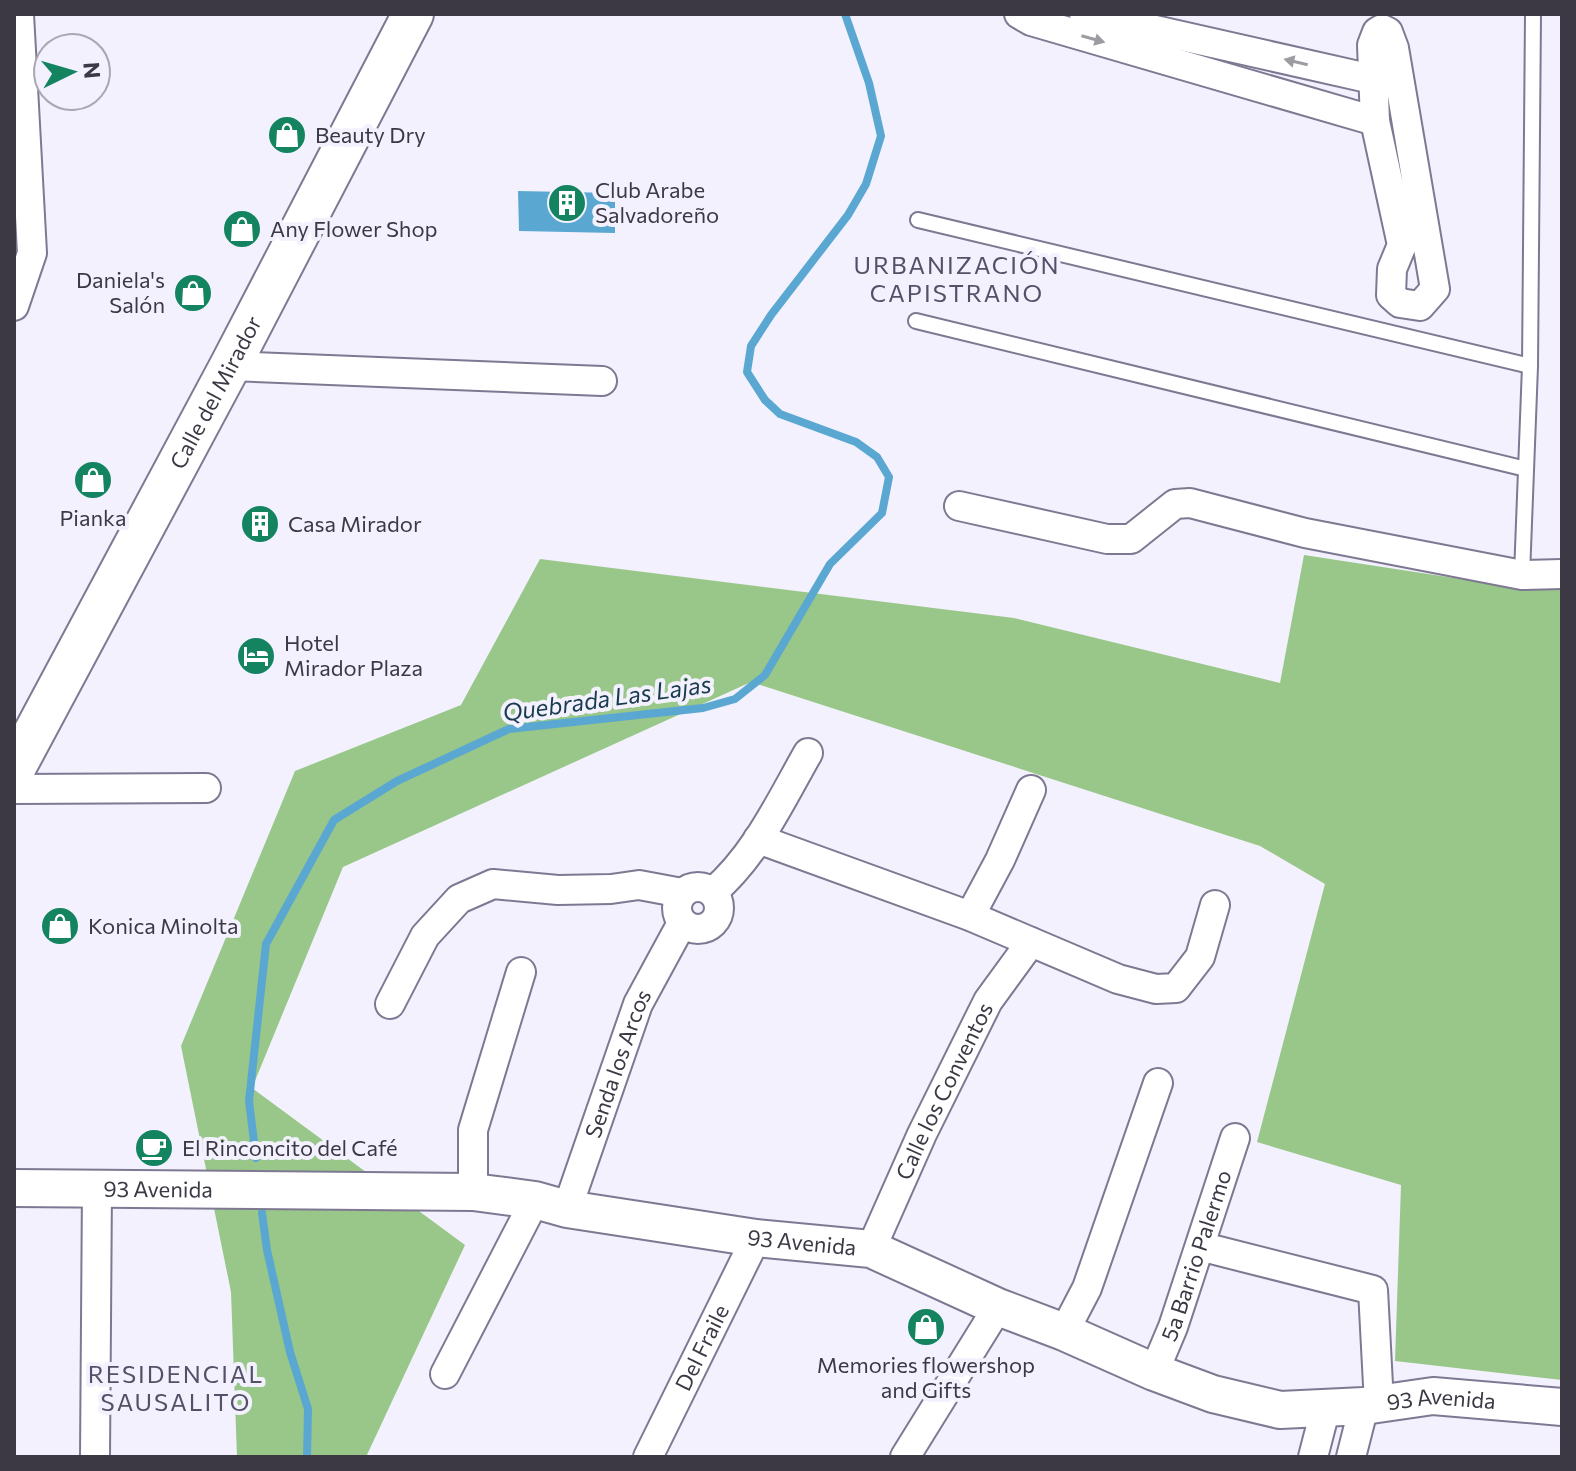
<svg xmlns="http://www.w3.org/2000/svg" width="1576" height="1471" viewBox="0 0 1576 1471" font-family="Commissioner,sans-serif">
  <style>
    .forest { fill: #98c789 }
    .water { fill: #5aa7d2 }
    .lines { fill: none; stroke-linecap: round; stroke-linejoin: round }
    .stream { stroke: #5aa7d2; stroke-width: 8 }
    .service-casing { stroke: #7e7892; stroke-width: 18 }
    .minor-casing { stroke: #7e7892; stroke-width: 32 }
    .tertiary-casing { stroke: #7e7892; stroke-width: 40 }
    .secondary-casing { stroke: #7e7892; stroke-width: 44 }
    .service { stroke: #fff; stroke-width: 14 }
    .minor { stroke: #fff; stroke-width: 28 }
    .tertiary { stroke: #fff; stroke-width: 36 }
    .secondary { stroke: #fff; stroke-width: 40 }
    .oneway { fill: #9e9ca2 }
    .labels { text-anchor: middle; stroke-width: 8; stroke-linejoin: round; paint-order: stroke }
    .poi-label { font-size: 22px; fill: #3c3945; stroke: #f3f1fd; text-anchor: start }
    .street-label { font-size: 22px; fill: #3c3945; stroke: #f3f1fd }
    .neighbourhood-label { font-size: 24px; letter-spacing: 2px; fill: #555068; stroke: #f3f1fd }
    .water-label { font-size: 24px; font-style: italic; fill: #193b4e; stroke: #f3f1fd }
  </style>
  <rect width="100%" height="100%" fill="#f3f1fd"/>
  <polygon class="forest" points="1304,555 1487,583 1562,583 1562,1170 1560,1178 1562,1198 1562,1380 1395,1361 1401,1185 1257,1142 1325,884 1260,846 751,682 343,867 252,1088 465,1245 366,1457 237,1457 231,1292 181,1046 295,771 461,705 540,559 1014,618 1280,683"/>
  <polygon class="water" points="518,191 615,193 615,233 519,231"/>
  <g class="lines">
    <g class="stream">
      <polyline points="256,1158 249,1101 266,944 334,820 397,781 509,729 703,708 735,699 765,675 830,564 882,513 889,477 877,457 856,442 780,414 765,400 747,372 751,346 771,315 848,215 866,184 881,136 869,83 845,14"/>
      <polyline points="262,1213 267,1250 290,1352 308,1409 307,1457"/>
    </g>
    <defs>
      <g id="service">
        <polyline points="918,220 1530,366"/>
        <polyline points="916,321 1526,469"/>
        <polyline points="1522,575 1530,366 1533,14"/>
      </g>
      <g id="minor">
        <polyline points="1019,14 1031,21 1375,121"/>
        <polyline points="1084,14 1372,79"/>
        <polygon points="1382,29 1388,32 1394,48 1435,289 1420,306 1400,303 1391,295 1392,269 1402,245 1375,121 1372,45 1377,32"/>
        <polyline points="14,306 32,253 19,14"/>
        <polyline points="230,366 602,381"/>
        <polyline points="959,506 1107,539 1131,539 1175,504 1190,503 1305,533 1522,575 1562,574"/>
        <polyline points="14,789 206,788"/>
        <polyline points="758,839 970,916 1118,979 1156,989 1176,988 1200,957 1215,905"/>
        <circle cx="698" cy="908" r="21"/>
        <path d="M713 892C756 855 780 802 808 753"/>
        <polyline points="970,916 1000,860 1031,790"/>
        <polyline points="390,1004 425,936 459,899 493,884 558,890 611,889 639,885 682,893"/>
        <polyline points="473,1192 473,1130 521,972"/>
        <path id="s1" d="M567 1209 638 1004 682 923"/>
        <path id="s2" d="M871 1249 922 1134 988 1001 1031 942"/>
        <polyline points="1215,1250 1373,1290 1379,1404"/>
        <polyline points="1064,1332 1087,1288 1158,1083"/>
        <path id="s3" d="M1154 1372 1173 1327 1235 1138"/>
        <polyline points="445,1374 535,1200"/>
        <polyline points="95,1457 97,1187"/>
        <path id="s4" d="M648 1457 756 1238"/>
        <polyline points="905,1457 998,1307"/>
        <polyline points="1313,1457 1326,1407"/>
        <polyline points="1351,1457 1364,1406"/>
      </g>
      <g id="tertiary">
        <path id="s5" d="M14 1188 473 1192 535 1200 567 1209 756 1238 871 1249 998 1307 1064 1332 1154 1372 1213 1394 1280 1410 1364 1406 1433 1396 1562 1407"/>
      </g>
      <g id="secondary">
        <path id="s6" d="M14 770 230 366 413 14"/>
      </g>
    </defs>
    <use href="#service" class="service-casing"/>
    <use href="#minor" class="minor-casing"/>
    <use href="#tertiary" class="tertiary-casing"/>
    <use href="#secondary" class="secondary-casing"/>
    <use href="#service" class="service"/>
    <use href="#minor" class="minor"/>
    <use href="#tertiary" class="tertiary"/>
    <use href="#secondary" class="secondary"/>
  </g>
  <defs><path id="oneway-solid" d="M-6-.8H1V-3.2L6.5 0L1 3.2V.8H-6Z" transform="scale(2)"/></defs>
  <g class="oneway">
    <use href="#oneway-solid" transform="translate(1093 39) rotate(16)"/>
    <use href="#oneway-solid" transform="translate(1296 62) rotate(-167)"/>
  </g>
  <defs>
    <symbol id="shop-disc" viewBox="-11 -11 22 22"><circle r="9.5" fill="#138360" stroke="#f3f1fd"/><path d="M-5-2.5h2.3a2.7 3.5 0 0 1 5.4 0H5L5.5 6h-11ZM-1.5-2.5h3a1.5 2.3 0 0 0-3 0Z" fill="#fff"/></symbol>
    <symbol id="building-disc" viewBox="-11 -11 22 22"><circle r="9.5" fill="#138360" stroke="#f3f1fd"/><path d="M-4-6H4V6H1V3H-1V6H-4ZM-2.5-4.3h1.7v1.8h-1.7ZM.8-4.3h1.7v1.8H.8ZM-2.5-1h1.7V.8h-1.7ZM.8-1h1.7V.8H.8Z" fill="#fff"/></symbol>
    <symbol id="hotel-disc" viewBox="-11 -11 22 22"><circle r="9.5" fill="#138360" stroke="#f3f1fd"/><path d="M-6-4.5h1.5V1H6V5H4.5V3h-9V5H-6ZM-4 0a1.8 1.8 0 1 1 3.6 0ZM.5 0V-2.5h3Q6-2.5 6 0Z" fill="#fff"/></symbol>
    <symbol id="cafe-disc" viewBox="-11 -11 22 22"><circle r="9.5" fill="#138360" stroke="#f3f1fd"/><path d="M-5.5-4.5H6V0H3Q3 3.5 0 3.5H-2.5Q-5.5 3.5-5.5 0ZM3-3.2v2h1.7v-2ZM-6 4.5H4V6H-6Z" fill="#fff"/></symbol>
  </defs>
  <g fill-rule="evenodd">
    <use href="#shop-disc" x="265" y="113" width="44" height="44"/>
    <use href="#building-disc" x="545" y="181" width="44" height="44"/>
    <use href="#shop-disc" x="220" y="207" width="44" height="44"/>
    <use href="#shop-disc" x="171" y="271" width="44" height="44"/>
    <use href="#shop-disc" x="71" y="458" width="44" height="44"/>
    <use href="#building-disc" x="238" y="502" width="44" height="44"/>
    <use href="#hotel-disc" x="234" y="634" width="44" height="44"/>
    <use href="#shop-disc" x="38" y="904" width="44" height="44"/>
    <use href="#cafe-disc" x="132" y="1126" width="44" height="44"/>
    <use href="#shop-disc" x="904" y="1305" width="44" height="44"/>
  </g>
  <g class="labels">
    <g class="poi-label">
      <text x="315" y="143">Beauty Dry</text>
      <text x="595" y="198">Club Arabe<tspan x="595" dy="25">Salvadoreño</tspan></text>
      <text x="270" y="237">Any Flower Shop</text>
      <text x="165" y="288" text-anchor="end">Daniela's<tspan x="165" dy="25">Salón</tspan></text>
      <text x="93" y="526" text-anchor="middle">Pianka</text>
      <text x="288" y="532">Casa Mirador</text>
      <text x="284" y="651">Hotel<tspan x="284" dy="25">Mirador Plaza</tspan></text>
      <text x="88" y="934">Konica Minolta</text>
      <text x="182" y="1156">El Rinconcito del Café</text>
      <text x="926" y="1373" text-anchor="middle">Memories flowershop<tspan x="926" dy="25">and Gifts</tspan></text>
    </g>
    <g class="street-label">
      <text dy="8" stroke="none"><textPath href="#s6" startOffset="428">Calle del Mirador</textPath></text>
      <text dy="8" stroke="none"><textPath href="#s1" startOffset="154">Senda los Arcos</textPath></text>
      <text dy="8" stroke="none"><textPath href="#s2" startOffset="174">Calle los Conventos</textPath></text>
      <text dy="8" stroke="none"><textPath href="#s5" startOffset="144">93 Avenida</textPath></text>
      <text dy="8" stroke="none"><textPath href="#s5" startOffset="792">93 Avenida</textPath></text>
      <text dy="8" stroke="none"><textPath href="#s3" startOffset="124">5a Barrio Palermo</textPath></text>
      <text dy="8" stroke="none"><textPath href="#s4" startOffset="122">Del Fraile</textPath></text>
      <text dy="8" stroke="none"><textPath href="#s5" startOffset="1464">93 Avenida</textPath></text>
    </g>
    <g class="neighbourhood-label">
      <text x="957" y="274">URBANIZACIÓN<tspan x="957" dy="28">CAPISTRANO</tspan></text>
      <text x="176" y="1383">RESIDENCIAL<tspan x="176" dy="28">SAUSALITO</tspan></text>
    </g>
    <g class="water-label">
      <text transform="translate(607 699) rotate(-8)" y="8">Quebrada Las Lajas</text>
    </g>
  </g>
  <rect width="1576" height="1471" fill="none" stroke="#3c3945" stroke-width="32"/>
  <g transform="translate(72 72) rotate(85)"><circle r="38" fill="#f3f1fd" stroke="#aaa7b3" stroke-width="2"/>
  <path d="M0-6L14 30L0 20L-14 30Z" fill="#138360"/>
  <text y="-12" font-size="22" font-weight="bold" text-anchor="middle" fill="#3c3945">N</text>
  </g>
</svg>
